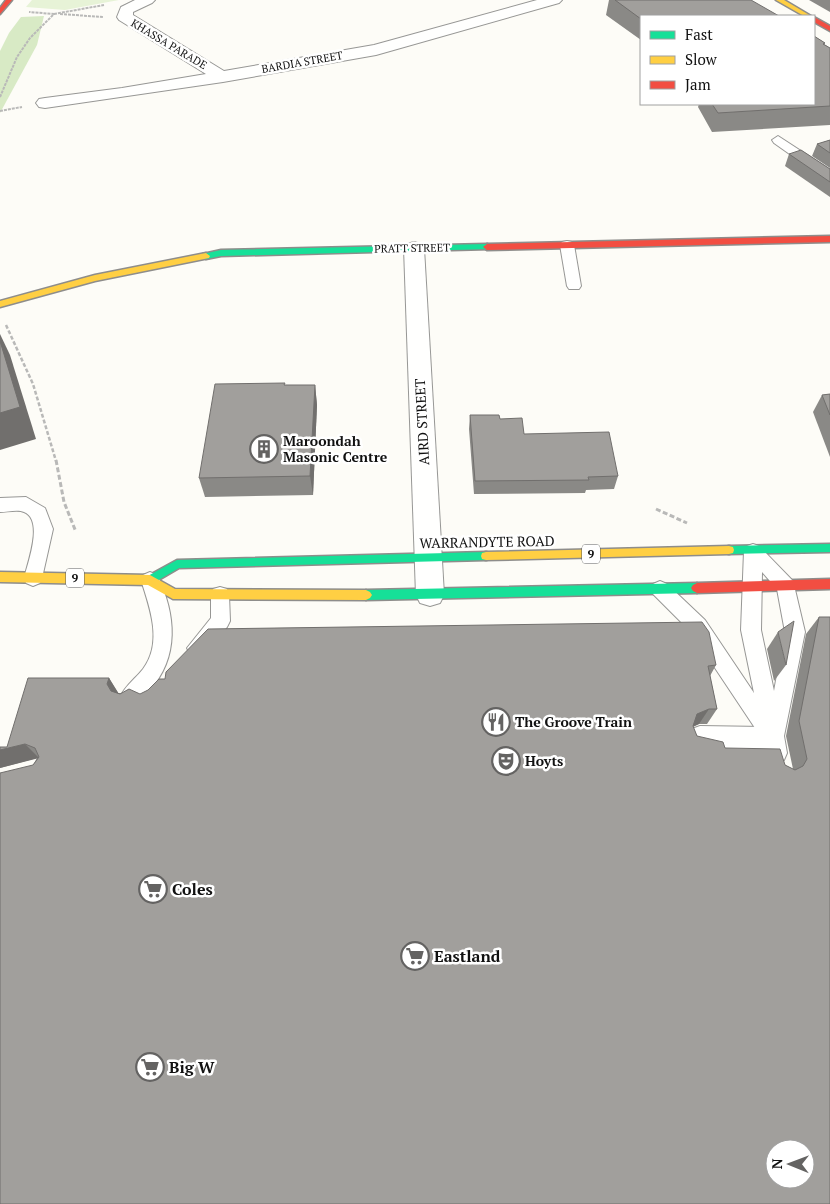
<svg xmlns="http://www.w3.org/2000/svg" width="830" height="1204" viewBox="0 0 830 1204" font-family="'PT Serif',serif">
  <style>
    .green { fill: #e7f3d7 }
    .forest { fill: #d8eac5 }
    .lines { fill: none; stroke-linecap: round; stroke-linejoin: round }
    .lane-casing { stroke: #979795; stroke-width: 2 }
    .street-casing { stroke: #979795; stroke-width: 2 }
    .fast-casing { stroke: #8e8d8b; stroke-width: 3 }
    .slow-casing { stroke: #8e8d8b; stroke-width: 3 }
    .jam-casing { stroke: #8e8d8b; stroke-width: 3 }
    .path-far2 { stroke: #b9b9b8; stroke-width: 2; stroke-dasharray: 3 1; stroke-linecap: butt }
    .path-far1 { stroke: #b9b9b8; stroke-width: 2.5; stroke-dasharray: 4 2; stroke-linecap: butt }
    .path { stroke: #b9b9b8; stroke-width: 3; stroke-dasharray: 5 2.5; stroke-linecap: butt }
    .lane { fill: #fffffe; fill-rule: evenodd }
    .street { fill: #fffffe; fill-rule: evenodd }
    .fast { fill: #16e098; fill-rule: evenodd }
    .slow { fill: #ffcf43; fill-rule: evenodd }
    .jam { fill: #f24e42; fill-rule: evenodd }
    .wall { fill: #8a8986 }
    .shaded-wall { fill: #716f6d }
    .building { fill: #a19f9c; stroke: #716f6d; fill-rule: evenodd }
    .labels { text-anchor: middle; stroke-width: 5; stroke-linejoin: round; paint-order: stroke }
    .far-street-label { font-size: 11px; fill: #111; stroke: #fff }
    .shield { fill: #fff; stroke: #585858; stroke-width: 1 }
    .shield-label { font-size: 12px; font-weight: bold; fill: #111 }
    .street-label { font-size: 14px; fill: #111; stroke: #fff }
    .poi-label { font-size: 14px; font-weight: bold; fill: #111; stroke: #fff; text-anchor: start }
    .near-poi-label { font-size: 16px; font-weight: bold; fill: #111; stroke: #fff; text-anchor: start }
  </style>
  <rect width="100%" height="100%" fill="#fdfcf7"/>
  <polygon class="green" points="32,0 119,0 65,10 26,7"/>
  <polygon class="forest" points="44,16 37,45 0,113 0,51 9,33 21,17"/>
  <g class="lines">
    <defs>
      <g id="lane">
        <polygon points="778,136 830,170 830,180 825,179 774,143 772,140"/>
        <polygon points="567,241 572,242 574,245 581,286 579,289 569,289 567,286 560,245 562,242"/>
        <path d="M26 497 45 508 53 529 42 578 40 583 33 586 26 583 24 578C28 562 44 520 24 512 18 509 7 512 0 512V498Z"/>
        <path d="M753 544 759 546 793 581 805 632 784 736 787 753 784 760 777 763 770 760 763 738 761 737 691 632 653 594 651 589 653 584 660 581 667 584 705 620 754 693 741 630 744 551 747 546ZM762 572 777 589 785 632 774 691 761 630Z"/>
        <path d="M150 572 157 575C176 614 180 657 149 691 143 698 138 705 129 708L122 705 119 699C124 687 135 679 143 669 163 643 150 608 141 580L143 575Z"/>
        <polygon points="220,587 227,589 229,595 230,621 227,627 204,654 197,656 190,654 187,648 211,618 211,595 213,589"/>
      </g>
      <g id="street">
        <polygon points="135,0 155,0 152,3 133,12 133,15 224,71 374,45 537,0 562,0 559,3 376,55 223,82 45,108 39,107 36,103 39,99 45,98 122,88 206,74 119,20 117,17 121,7"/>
        <polygon points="414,242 421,244 424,248 444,595 440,603 430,606 420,603 416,595 404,248 407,244"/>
        <path d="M700 726 765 727 776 731 780 741 776 751C758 758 707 757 689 750L685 740 689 730Z"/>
      </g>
      <g id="fast">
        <polygon points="487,244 490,245 490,249 221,256 206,259 202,256 203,254 221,250"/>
        <polygon points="830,544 830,552 729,554 725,553 724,550 725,547 729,546"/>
        <polygon points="486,552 490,553 491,556 490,559 486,560 179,568 150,585 146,583 144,580 146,577 177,560"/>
        <polygon points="697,583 701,585 703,588 701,591 697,593 366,600 362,598 360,595 362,592 366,590"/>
      </g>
      <g id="slow">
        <polygon points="776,0 784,0 811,16 804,16"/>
        <polygon points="206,253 210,256 209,258 95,281 0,307 0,301 95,275"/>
        <polygon points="729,546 733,547 734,550 733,553 729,554 486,560 482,559 481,556 482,553 486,552"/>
        <polygon points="0,572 150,575 175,589 366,590 370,592 372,595 370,598 366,600 173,599 148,585 0,582"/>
      </g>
      <g id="jam">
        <polygon points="6,0 12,0 0,14 0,8"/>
        <polygon points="814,17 830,26 830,31 814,22"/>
        <polygon points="830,236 830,242 487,250 483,247 487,244"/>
        <polygon points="830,579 830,589 697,593 693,591 691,588 693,585 697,583"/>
      </g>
    </defs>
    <use href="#lane" class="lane-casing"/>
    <use href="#street" class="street-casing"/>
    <use href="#fast" class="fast-casing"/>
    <use href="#slow" class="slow-casing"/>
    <use href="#jam" class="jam-casing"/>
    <g class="path-far2">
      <polyline points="54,14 104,5"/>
      <polyline points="60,14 103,17"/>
      <polyline points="0,97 17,57 30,38 54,14 29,12"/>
      <polyline points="0,111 22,107"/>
    </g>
    <polyline class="path-far1" points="6,325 33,384 56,461"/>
    <g class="path">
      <polyline points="56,460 64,502 76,532"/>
      <polyline points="656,509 687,523"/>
    </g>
    <use href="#lane" class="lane"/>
    <use href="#street" class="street"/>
    <use href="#fast" class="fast"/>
    <use href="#slow" class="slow"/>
    <use href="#jam" class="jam"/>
  </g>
  <g class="wall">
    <polygon points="609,0 751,0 641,16 641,40 606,15"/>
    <polygon points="809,0 830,0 830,12"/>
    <polygon points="814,36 825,43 824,44 830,48 830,125 712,132 698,107 699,104 814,104"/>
    <polygon points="830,140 830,168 812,156 817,144"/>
    <polygon points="789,154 830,169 830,197 785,166"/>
    <polygon points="285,385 315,385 317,405 313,495 205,497 199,478"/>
    <polygon points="830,394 830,457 813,412 822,395"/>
    <polygon points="470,415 524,434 618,476 614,489 586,490 585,493 474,494 469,429"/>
    <polygon points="819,617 830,1204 33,765 37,758 0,768 0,747 7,747 109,678 118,693 140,694 716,665 710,676 717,709 707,724 699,724 693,727 697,736 725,748 785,765 793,769 786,736 806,634"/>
    <polygon points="778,632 786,665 774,681 767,649"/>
  </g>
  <g class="shaded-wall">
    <polygon points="0,334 10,355 36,439 0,450"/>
    <polygon points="315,385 317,405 313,495 310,476"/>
    <polygon points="109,678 119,694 117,700 107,684"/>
    <polygon points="709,709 699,724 687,729 697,714"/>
    <polygon points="25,744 39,758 0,768 0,750"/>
  </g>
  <g class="building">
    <polygon points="615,0 751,0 779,16 641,16 641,19"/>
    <polygon points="814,36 825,43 823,44 830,48 830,106 718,113 712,104 814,104"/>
    <polygon points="830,140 830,153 817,144"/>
    <polygon points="801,150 830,169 830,182 789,154"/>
    <polygon points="0,341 20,407 0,413"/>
    <polygon points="285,383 284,385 315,385 310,476 199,478 215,384"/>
    <polygon points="830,394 830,415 822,395"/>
    <polygon points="470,415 499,415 500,419 522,418 524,434 609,432 618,476 588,477 589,480 475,481"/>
    <path d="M819 617H830V1204H0V773L33 765 39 757 35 748 25 744 0 750V747H7L28 678H109L107 684 111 691 120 694 129 689 140 694 148 690 159 679H165L166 672 208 629 702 622 709 632 716 665 708 666 717 709H709L697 714 693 726 697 736 723 742 725 748 780 749 785 765 795 770 803 766 807 759 799 721ZM775 1149H805V1179H775Z"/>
    <polygon points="794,621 786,665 778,632"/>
  </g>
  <defs>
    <symbol id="building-ring" viewBox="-11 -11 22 22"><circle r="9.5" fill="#fff" stroke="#646362" stroke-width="1.5"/><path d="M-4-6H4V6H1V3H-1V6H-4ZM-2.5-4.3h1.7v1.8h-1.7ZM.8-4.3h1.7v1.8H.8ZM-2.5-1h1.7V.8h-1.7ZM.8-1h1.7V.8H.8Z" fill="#646362"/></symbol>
    <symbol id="restaurant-ring" viewBox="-11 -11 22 22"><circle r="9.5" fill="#fff" stroke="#646362" stroke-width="1.5"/><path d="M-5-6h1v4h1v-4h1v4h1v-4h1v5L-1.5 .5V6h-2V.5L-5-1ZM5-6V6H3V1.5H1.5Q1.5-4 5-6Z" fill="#646362"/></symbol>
    <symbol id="theatre-ring" viewBox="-11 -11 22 22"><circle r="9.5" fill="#fff" stroke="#646362" stroke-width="1.5"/><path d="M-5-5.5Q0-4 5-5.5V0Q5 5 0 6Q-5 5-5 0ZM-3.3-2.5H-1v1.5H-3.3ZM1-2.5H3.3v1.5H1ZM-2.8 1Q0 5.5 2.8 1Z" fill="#646362"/></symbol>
    <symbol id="supermarket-ring" viewBox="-11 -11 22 22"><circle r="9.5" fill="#fff" stroke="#646362" stroke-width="1.5"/><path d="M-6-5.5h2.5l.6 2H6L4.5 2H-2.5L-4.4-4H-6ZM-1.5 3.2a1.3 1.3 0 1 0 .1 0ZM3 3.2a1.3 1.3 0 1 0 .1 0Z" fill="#646362"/></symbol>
  </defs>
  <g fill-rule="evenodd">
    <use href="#building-ring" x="248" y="433" width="32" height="32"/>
    <use href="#restaurant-ring" x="480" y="706" width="32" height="32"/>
    <use href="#theatre-ring" x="490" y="745" width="32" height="32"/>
    <use href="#supermarket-ring" x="137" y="873" width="32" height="32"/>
    <use href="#supermarket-ring" x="399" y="940" width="32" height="32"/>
    <use href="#supermarket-ring" x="134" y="1051" width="32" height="32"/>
  </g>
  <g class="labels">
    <g class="far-street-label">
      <text transform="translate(169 44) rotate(31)" y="4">KHASSA PARADE</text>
      <text transform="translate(302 62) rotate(-10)" y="4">BARDIA STREET</text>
      <text transform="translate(412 248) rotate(-1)" y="4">PRATT STREET</text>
    </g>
    <g class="shield">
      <rect x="582" y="544.5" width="18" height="19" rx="4"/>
      <rect x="66" y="568.5" width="18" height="19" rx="4"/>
    </g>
    <g class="shield-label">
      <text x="591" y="558">9</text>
      <text x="75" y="582">9</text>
    </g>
    <g class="street-label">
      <text transform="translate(422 422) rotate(-93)" y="5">AIRD STREET</text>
      <text transform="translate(487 542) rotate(-1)" y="5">WARRANDYTE ROAD</text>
    </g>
    <g class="poi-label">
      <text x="283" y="446">Maroondah<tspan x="283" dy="16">Masonic Centre</tspan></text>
      <text x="515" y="727">The Groove Train</text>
      <text x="525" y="766">Hoyts</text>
    </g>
    <g class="near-poi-label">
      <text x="172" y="895">Coles</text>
      <text x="434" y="962">Eastland</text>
      <text x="169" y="1073">Big W</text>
    </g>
  </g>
  <rect x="640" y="15" width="175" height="90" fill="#ffffff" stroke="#a0a0a0"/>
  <rect x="650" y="31" width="25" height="8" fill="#16e098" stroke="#a0a0a0"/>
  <text x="685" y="40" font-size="15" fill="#111111">Fast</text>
  <rect x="650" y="56" width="25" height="8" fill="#ffcf43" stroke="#a0a0a0"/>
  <text x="685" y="65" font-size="15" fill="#111111">Slow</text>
  <rect x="650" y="81" width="25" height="8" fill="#f24e42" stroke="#a0a0a0"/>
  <text x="685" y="90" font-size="15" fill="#111111">Jam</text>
  <g transform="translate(790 1164) rotate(271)"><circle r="24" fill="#ffffff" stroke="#a0a0a0"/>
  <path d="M0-4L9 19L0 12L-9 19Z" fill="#646362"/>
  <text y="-8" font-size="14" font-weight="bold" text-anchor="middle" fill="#111111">N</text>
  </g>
</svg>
